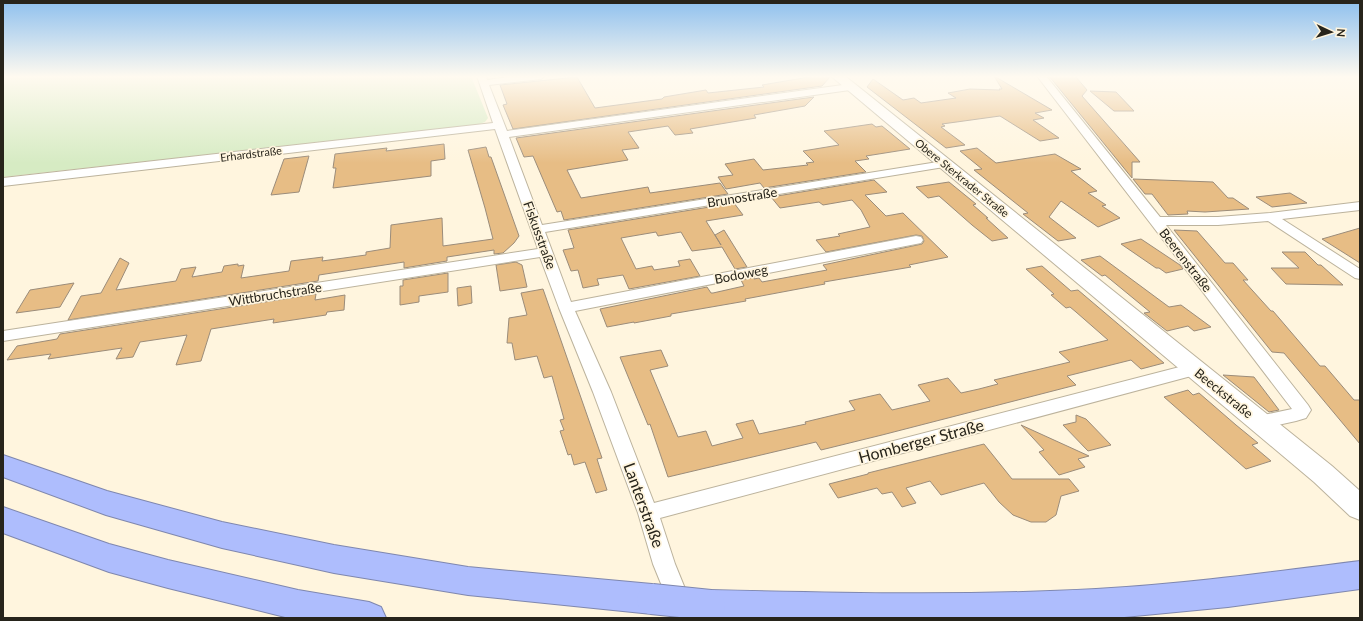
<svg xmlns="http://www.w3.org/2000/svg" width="1363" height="621" viewBox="0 0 1363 621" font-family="Lato,sans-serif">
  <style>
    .green { fill: #d6ebc3 }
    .building { fill: #e7bd85; stroke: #9b8c7a }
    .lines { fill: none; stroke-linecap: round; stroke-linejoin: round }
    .street-casing { stroke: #bcb39d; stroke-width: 2 }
    .secondary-casing { stroke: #bcb39d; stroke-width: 2 }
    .highway-casing { stroke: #7f87ae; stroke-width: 2 }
    .street { fill: #fff; fill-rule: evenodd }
    .secondary { fill: #fff; fill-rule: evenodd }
    .highway { fill: #aebdfd; fill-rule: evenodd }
    .highway-bridge-casing { stroke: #7f87ae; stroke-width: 32; stroke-linecap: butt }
    .highway-bridge { stroke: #aebdfd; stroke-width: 30 }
    .labels { text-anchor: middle; stroke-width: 3.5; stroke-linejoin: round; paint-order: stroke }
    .far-street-label { font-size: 11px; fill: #27241b; stroke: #fff5de }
    .street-label { font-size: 13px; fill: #27241b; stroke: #fff5de }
    .near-street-label { font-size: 16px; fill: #27241b; stroke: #fff5de }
  </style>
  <rect width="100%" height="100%" fill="#fff5de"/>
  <polygon class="green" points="3,76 471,76 488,118 485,122 476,125 3,177"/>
  <g class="building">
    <polygon points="815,76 830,77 822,86 513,129 503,105 507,104 500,85 577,77 595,108 662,99 664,97 706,90 708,93 764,87 762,85"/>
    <polygon points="994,76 1052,110 1035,113 1044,118 1033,120 1059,138 1040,141 1000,116 942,124 945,126 941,127 965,145 946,148 867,87 873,79 903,100 914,98 921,103 956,98 948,93 970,89 1000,90 999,89 1002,89"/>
    <polygon points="1049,76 1073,76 1076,77 1087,90 1082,96 1140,162 1132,162 1132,178"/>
    <polygon points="1090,91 1116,92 1134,111 1114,111"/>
    <polygon points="814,97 805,106 754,115 756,118 690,129 693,133 675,135 668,126 628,132 639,148 622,150 628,160 567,170 581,198 648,187 650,193 720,183 728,194 564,220 561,211 557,212 533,156 524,157 516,138"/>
    <polygon points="872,124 876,127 882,126 910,149 866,156 869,159 855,161 866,172 764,188 760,183 726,189 718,177 733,175 725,164 754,159 763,170 808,165 806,163 814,162 803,151 839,145 824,131"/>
    <polygon points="444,144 445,159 431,161 431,176 333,188 336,168 333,168 335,154 387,148 386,151"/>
    <polygon points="486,147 489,157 491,157 519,236 514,243 503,253 494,254 494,250 447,257 447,261 404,268 404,262 319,275 318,281 68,320 81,296 101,293 120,258 129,263 116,290 176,281 181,269 196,267 192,277 222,272 224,266 238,264 238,266 244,265 241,278 289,271 291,261 323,257 322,261 366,255 366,252 390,248 391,225 442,218 443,246 493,239 485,208 468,150"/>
    <polygon points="977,148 996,163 1055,154 1081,169 1071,171 1097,191 1088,193 1106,205 1102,206 1120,218 1098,227 1061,201 1049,217 1076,238 1058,241 1023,214 1028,213 974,170 982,169 960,151"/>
    <polygon points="309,156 299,192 271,195 284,159"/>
    <polygon points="1133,179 1213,182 1228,198 1233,198 1249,209 1205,212 1187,211 1188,214 1168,215 1152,194 1145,194"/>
    <polygon points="874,180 887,192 865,195 886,216 903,213 948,257 909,265 911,267 824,282 825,284 745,299 746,301 671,314 671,316 634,323 634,322 607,327 600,309 707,287 711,293 713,293 744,286 741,280 754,277 754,279 759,278 762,282 827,270 823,265 922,244 924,241 922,236 916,235 826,252 816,240 840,236 838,234 870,227 861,210 852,200 823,205 819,202 780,208 771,197"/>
    <polygon points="949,182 976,204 973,205 988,218 986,218 1008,238 992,241 972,225 939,196 928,198 916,187"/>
    <polygon points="1290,193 1307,203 1272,207 1256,197"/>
    <polygon points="734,203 743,215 706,221 721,245 715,235 724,230 747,267 735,269 722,247 692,251 681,232 658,236 656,232 621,238 636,269 652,266 654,270 680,266 678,261 690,259 700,276 629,289 623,275 597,279 599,285 583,288 578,270 571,271 563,250 574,248 568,230"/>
    <polygon points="1360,228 1360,263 1322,239"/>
    <polygon points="1174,230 1197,231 1225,263 1233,263 1248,280 1243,280 1271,311 1273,311 1320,366 1325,366 1354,400 1360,400 1360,444 1284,353 1272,352"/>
    <polygon points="1141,239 1180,265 1183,269 1166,273 1159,268 1156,268 1121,244"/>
    <polygon points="1282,252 1305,252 1318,265 1321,265 1343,285 1286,284 1271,268 1299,268"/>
    <polygon points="1100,256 1169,307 1181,305 1211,327 1194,331 1188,326 1167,331 1144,313 1150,312 1105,275 1102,276 1081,260"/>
    <polygon points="516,262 522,265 527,287 500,291 496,265"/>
    <polygon points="1042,266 1071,291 1078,290 1164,363 1141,369 1131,360 1067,376 1076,385 882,435 821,450 816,442 668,477 650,424 648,425 620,357 661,350 668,366 650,370 678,437 706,431 712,446 743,438 736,424 753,420 759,434 806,424 805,422 855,410 849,401 880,394 892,410 930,401 918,385 948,378 961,393 979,389 998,384 994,380 1070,362 1059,352 1108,340 1076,312 1070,307 1066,308 1051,295 1054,294 1026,269"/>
    <polygon points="448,273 448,292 419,296 419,302 400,305 400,286 403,286 403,280"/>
    <polygon points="74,283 60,307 16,313 30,290"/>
    <polygon points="471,286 472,303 458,306 457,288"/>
    <polygon points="543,289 602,458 597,459 607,490 596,493 585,462 574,465 571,454 568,455 560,431 564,430 560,420 564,419 552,376 544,378 537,356 515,360 512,343 507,343 509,318 527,315 521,293"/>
    <polygon points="316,294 315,300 345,295 344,310 327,312 326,315 273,323 274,319 211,329 201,361 176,365 187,335 140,342 133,357 116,359 122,348 48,359 51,354 7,360 17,346 57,339 60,334"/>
    <polygon points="1223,375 1254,377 1279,410 1269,412"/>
    <polygon points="1188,390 1193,395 1199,393 1236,425 1258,443 1252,445 1271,461 1246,469 1164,397"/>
    <polygon points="1076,415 1086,419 1111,445 1088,451 1063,425 1076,422"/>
    <polygon points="1021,425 1089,456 1078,459 1085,467 1059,475 1039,452 1044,450"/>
    <polygon points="984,444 1012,479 1069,479 1079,491 1061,496 1056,515 1046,522 1031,522 1013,515 999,502 984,483 941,495 930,481 906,488 916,503 902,507 892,492 882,494 877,488 838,498 829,484 868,474 868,473"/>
  </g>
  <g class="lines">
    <defs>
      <g id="street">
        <polygon points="477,76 486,76 487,80 515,76 545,76 541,79 489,85 507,131 850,84 855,87 850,90 509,137 542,225 944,161 948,162 950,164 948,166 944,167 545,232 571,302 916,236 921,237 923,240 921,243 916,244 575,311 611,392 654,503 1195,363 1201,365 1203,369 1201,373 1195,375 660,518 675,564 697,618 675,618 653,564 638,513 593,392 559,308 540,257 3,341 3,331 538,249 495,129 3,186 3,178 493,123"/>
        <polygon points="1037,76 1046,76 1160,217 1218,217 1270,213 1360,202 1360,210 1282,219 1360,269 1360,279 1355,278 1268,221 1218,225 1166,225 1308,405 1311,410 1306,418 1296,421 1260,429 1254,427 1251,422 1254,417 1292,409 1151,224"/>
      </g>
      <polygon id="secondary" points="831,76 845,76 1332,466 1360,491 1360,520 1350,516 1314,482"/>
      <g id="highway">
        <polygon points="3,455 107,491 222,522 334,545 468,567 652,584 663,588 668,599 663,610 652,614 468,595 334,573 222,548 106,515 3,477"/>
        <polygon points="3,507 109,544 168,560 298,590 369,602 381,607 386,618 289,618 168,588 109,572 3,533"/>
        <path d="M1360 561V589L1228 607 1114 618H704L698 616 694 605 698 594 710 590C839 593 968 596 1096 589 1185 584 1272 572 1360 561Z"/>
      </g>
    </defs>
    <use href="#street" class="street-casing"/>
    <use href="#secondary" class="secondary-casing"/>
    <use href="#highway" class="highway-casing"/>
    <use href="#street" class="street"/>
    <use href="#secondary" class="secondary"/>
    <use href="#highway" class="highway"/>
    <defs>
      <polyline id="highway-bridge" points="652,599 710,605"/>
    </defs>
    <use href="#highway-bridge" class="highway-bridge-casing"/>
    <use href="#highway-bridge" class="highway-bridge"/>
  </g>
  <linearGradient id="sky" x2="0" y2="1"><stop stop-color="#8ec0ee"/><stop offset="0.47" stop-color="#fffaf0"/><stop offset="1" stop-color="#fffaf0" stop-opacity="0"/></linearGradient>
  <rect width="1363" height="163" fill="url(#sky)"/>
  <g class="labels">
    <g class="far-street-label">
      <text transform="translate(251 154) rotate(-7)" y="4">Erhardstraße</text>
      <text transform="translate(962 178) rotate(39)" y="4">Obere Sterkrader Straße</text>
    </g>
    <g class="street-label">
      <text transform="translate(742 197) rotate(-9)" y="5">Brunostraße</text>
      <text transform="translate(540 235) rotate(70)" y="5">Fiskusstraße</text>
      <text transform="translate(1186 260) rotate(52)" y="5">Beerenstraße</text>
      <text transform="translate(741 274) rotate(-11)" y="5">Bodoweg</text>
      <text transform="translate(275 294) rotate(-9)" y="5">Wittbruchstraße</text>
      <text transform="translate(1224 393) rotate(39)" y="5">Beeckstraße</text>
    </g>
    <g class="near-street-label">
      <text transform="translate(921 441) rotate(-15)" y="6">Homberger Straße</text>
      <text transform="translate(644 505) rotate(70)" y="6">Lanterstraße</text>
    </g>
  </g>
  <rect width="1363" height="621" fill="none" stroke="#27241b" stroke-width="8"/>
  <g transform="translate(1331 32) rotate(94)" stroke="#fff5de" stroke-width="3" paint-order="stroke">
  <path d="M0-3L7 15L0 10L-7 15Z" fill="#27241b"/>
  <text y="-6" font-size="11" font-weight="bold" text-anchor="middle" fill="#27241b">N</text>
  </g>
</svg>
